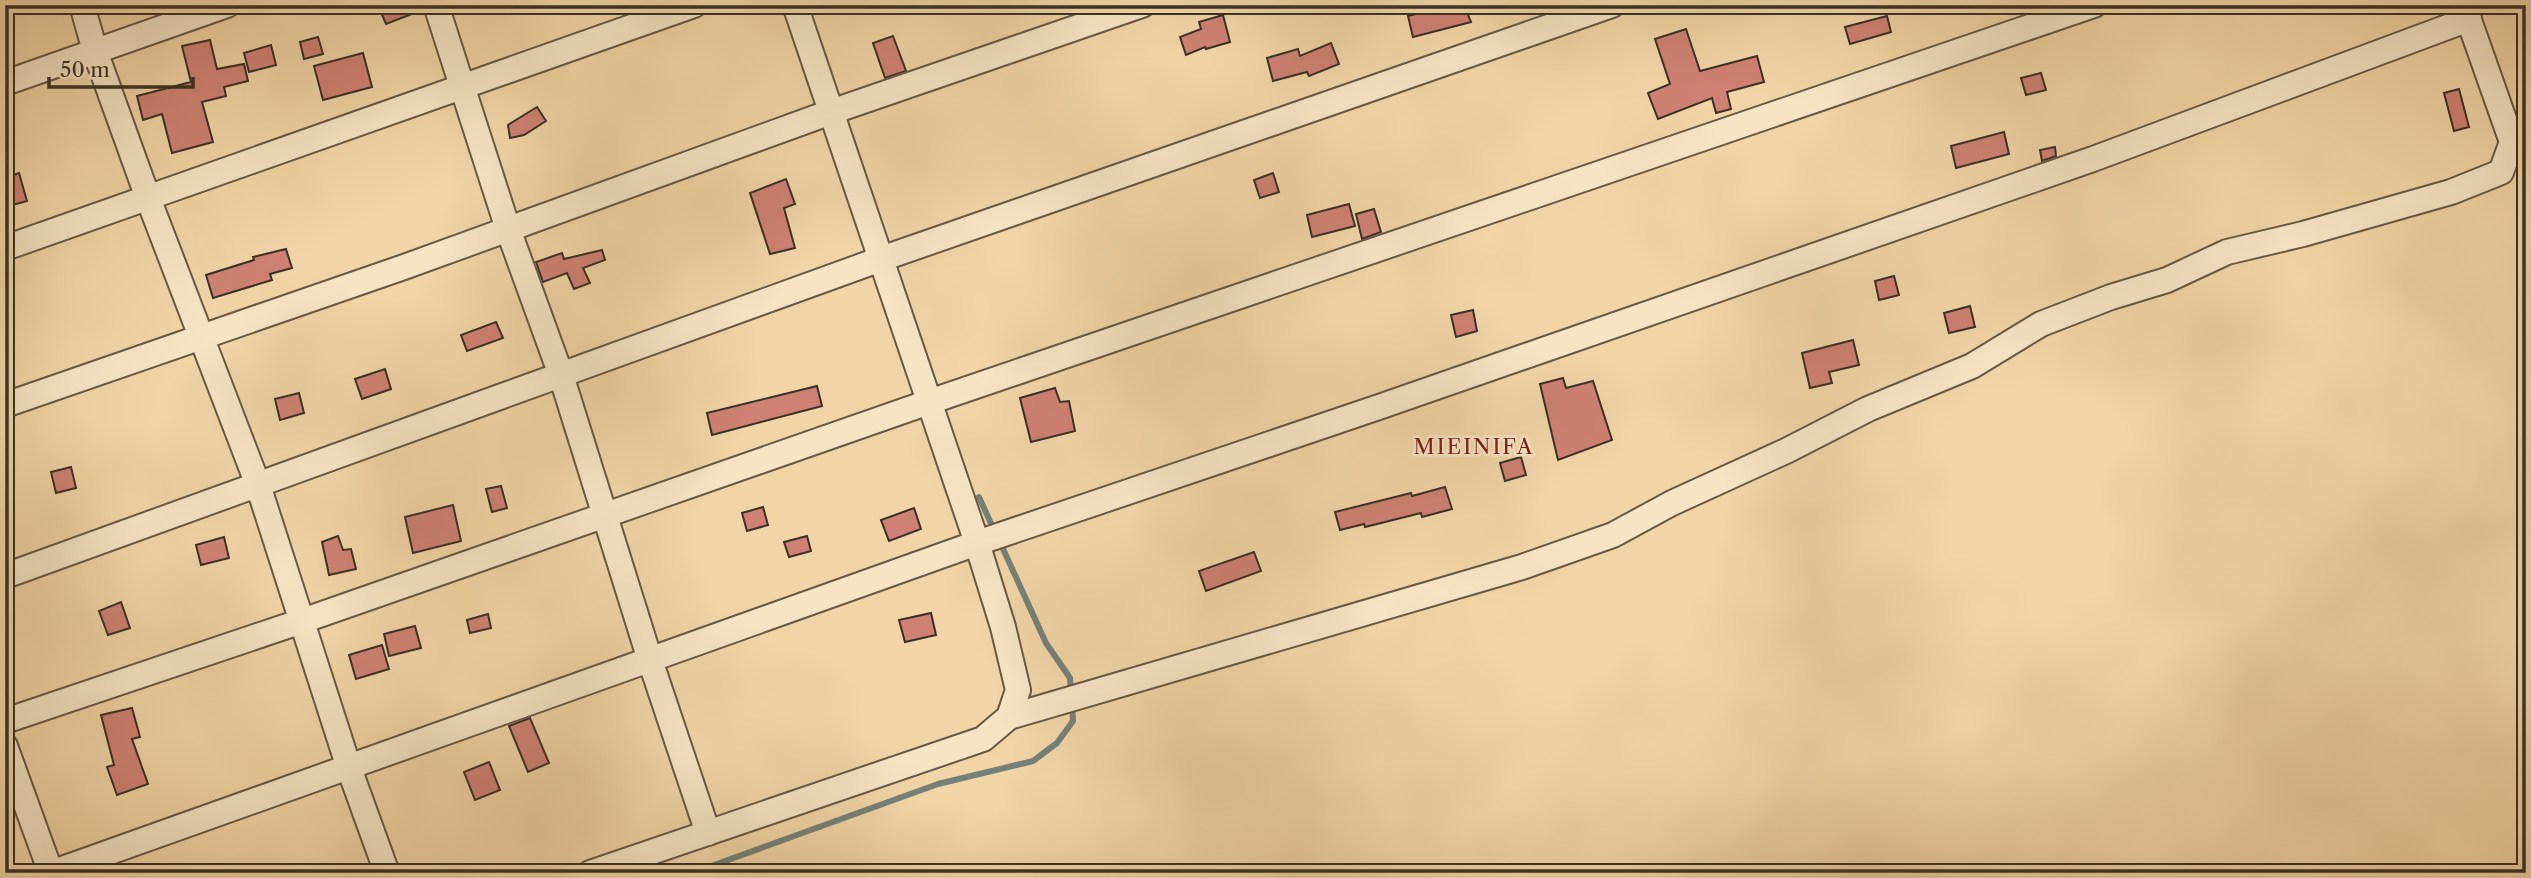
<svg xmlns="http://www.w3.org/2000/svg" width="2531" height="878" viewBox="0 0 2531 878" font-family="'Libre Caslon Text',serif">
  <style>
    .lines { fill: none; stroke-linecap: round; stroke-linejoin: round }
    .stream { stroke: #758178; stroke-width: 6 }
    .building { fill: #ce8174; stroke: #3a3026; stroke-width: 2 }
    .minor-casing { stroke: #685946; stroke-width: 28 }
    .minor { stroke: #f6e4c5; stroke-width: 24 }
    .labels { text-anchor: middle; stroke-width: 5; stroke-linejoin: round; paint-order: stroke }
    .neighbourhood-label { font-size: 21px; letter-spacing: 2px; fill: #7a1f14; stroke: #f6e4c5 }
  </style>
  <rect width="100%" height="100%" fill="#f1d5a6"/>
  <filter id="stains"><feTurbulence type="fractalNoise" baseFrequency=".00286" numOctaves="4"/><feColorMatrix values="0 0 0 0 .2 0 0 0 0 .09 0 0 0 0 .02 0 0 0 .5 -.17"/></filter>
  <radialGradient id="worn" r=".72"><stop offset=".6" stop-color="#630" stop-opacity="0"/><stop offset="1" stop-color="#630" stop-opacity=".3"/></radialGradient>
  <g class="lines">
    <g class="stream">
      <polyline points="979,497 994,530"/>
      <polyline points="999,540 1046,643 1070,678 1071,693"/>
      <polyline points="692,873 938,784 1033,761 1057,743 1073,721 1072,704"/>
    </g>
  </g>
  <g class="building">
    <polygon points="378,5 422,5 422,10 386,24"/>
    <polygon points="1448,5 1464,5 1471,22 1413,37 1408,16"/>
    <polygon points="1223,15 1230,42 1206,49 1205,47 1186,55 1180,37 1201,29 1199,22"/>
    <polygon points="1887,16 1891,32 1850,44 1845,27"/>
    <polygon points="1686,29 1700,71 1757,56 1764,82 1727,92 1731,109 1716,113 1712,98 1658,119 1648,93 1670,84 1655,39"/>
    <polygon points="893,36 906,71 885,78 873,43"/>
    <polygon points="318,37 323,54 304,59 300,42"/>
    <polygon points="210,40 217,69 244,64 248,81 224,87 226,96 202,102 213,142 172,153 162,114 143,120 137,96 191,82 182,46"/>
    <polygon points="1331,43 1339,64 1309,76 1307,72 1273,81 1267,58 1298,49 1300,56"/>
    <polygon points="271,45 276,65 249,72 244,53"/>
    <polygon points="363,53 372,87 323,100 314,66"/>
    <polygon points="2041,73 2046,90 2026,95 2021,78"/>
    <polygon points="2459,89 2469,127 2454,131 2444,93"/>
    <polygon points="537,107 546,121 524,135 510,138 508,125"/>
    <polygon points="2004,132 2009,154 1956,168 1951,146"/>
    <polygon points="2055,147 2056,156 2042,161 2040,150"/>
    <polygon points="19,173 27,201 5,207 5,178"/>
    <polygon points="1273,173 1279,192 1260,198 1254,180"/>
    <polygon points="786,179 795,204 784,208 795,248 770,254 750,193"/>
    <polygon points="1349,204 1355,226 1312,237 1307,215"/>
    <polygon points="1374,209 1381,232 1362,239 1356,214"/>
    <polygon points="286,249 292,268 270,274 272,280 213,298 206,275 254,260 253,257"/>
    <polygon points="602,250 605,260 583,268 590,283 574,289 567,273 543,282 536,262 562,253 564,259"/>
    <polygon points="1894,276 1899,295 1879,300 1875,281"/>
    <polygon points="1970,306 1975,327 1949,333 1944,313"/>
    <polygon points="1473,310 1477,331 1456,337 1451,315"/>
    <polygon points="496,322 503,338 467,351 461,335"/>
    <polygon points="1853,340 1859,365 1829,372 1832,383 1810,388 1802,353"/>
    <polygon points="385,369 391,389 362,399 355,379"/>
    <polygon points="1563,378 1566,388 1593,381 1612,440 1558,460 1540,384"/>
    <polygon points="817,386 822,406 712,435 707,413"/>
    <polygon points="1055,388 1060,402 1069,401 1075,431 1031,442 1020,398"/>
    <polygon points="299,393 304,413 280,420 275,399"/>
    <polygon points="1521,457 1526,475 1505,481 1500,463"/>
    <polygon points="71,467 76,488 56,493 51,472"/>
    <polygon points="501,486 507,508 492,512 486,489"/>
    <polygon points="1445,487 1452,509 1422,517 1421,513 1365,527 1364,524 1340,530 1335,512 1411,493 1412,496"/>
    <polygon points="453,505 461,541 413,553 405,517"/>
    <polygon points="763,507 768,525 747,531 742,513"/>
    <polygon points="914,508 921,529 889,541 881,520"/>
    <polygon points="338,536 343,550 351,549 356,569 329,575 322,542"/>
    <polygon points="807,536 811,551 789,557 784,542"/>
    <polygon points="224,537 229,558 201,565 196,545"/>
    <polygon points="1254,552 1261,571 1206,591 1199,571"/>
    <polygon points="121,602 130,628 108,635 99,611"/>
    <polygon points="931,613 936,635 905,642 899,620"/>
    <polygon points="488,614 491,628 470,633 467,620"/>
    <polygon points="415,626 421,648 389,656 384,634"/>
    <polygon points="382,645 389,669 356,679 349,655"/>
    <polygon points="132,708 140,737 132,739 148,784 117,795 107,767 114,765 101,715"/>
    <polygon points="530,718 549,763 528,772 509,726"/>
    <polygon points="489,762 500,790 475,800 464,772"/>
  </g>
  <g class="lines">
    <defs>
      <g id="minor">
        <polyline points="82,5 95,51 148,198 258,485 349,768 387,873"/>
        <polyline points="436,5 508,229 561,375 650,660 708,833"/>
        <polyline points="5,83 227,5"/>
        <polyline points="5,248 694,5"/>
        <polyline points="5,405 404,267 831,112 1142,5"/>
        <polyline points="5,576 881,259 1612,5"/>
        <polyline points="1009,717 1522,567 1613,535 1672,503 1786,451 1868,409 1972,366 2041,324 2111,297 2167,280 2227,252 2303,234 2451,192 2501,172 2512,142 2464,6"/>
        <polyline points="5,721 302,621 929,402 2094,5"/>
        <polyline points="5,746 51,873"/>
        <polyline points="51,873 977,543 1376,408 2093,159 2469,19"/>
        <polyline points="590,873 983,739 1009,717 1018,690 1003,627 977,543 795,5"/>
      </g>
    </defs>
    <use href="#minor" class="minor-casing"/>
    <use href="#minor" class="minor"/>
  </g>
  <g class="labels">
    <g class="neighbourhood-label">
      <text x="1474" y="454">MIEINIFA</text>
    </g>
  </g>
  <rect width="2531" height="878" fill="none" stroke="#f1d5a6" stroke-width="28"/>
  <rect x="7" y="7" width="2517" height="864" fill="none" stroke="#3a3026" stroke-width="3.5"/>
  <rect x="14" y="14" width="2503" height="850" fill="none" stroke="#3a3026" stroke-width="2"/>
  <path d="M49 77v10h144v-10" fill="none" stroke="#3a3026" stroke-width="3.5"/>
  <text x="60" y="77" font-size="21" fill="#3a3026" stroke="#f6e4c5" stroke-width="5" paint-order="stroke">50 m</text>
  <rect width="100%" height="100%" filter="url(#stains)"/>
  <rect width="100%" height="100%" fill="url(#worn)"/>
</svg>
